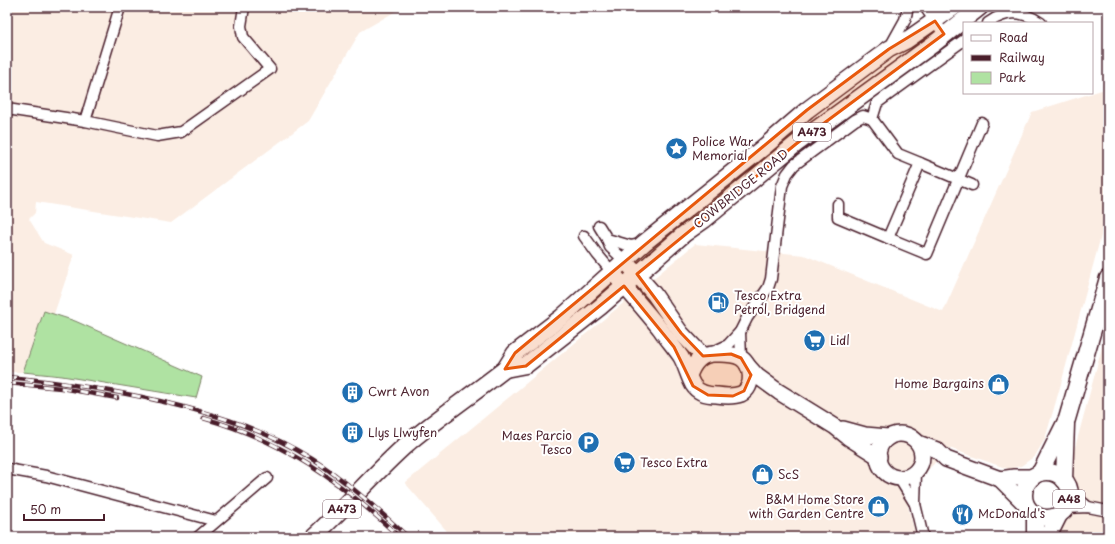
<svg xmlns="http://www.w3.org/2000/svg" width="1115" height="544" viewBox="0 0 1115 544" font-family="'Playpen Sans',sans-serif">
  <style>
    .built { fill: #fbede3 }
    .green { fill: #afe2a2; stroke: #7c8066 }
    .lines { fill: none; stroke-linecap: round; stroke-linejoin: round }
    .street-casing { stroke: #4a1f2b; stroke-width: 13 }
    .secondary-casing { stroke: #4a1f2b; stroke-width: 18 }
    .primary-casing { stroke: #4a1f2b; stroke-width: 19 }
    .street { stroke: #fff; stroke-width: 10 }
    .secondary { stroke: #fff; stroke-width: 15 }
    .primary { stroke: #fff; stroke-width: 16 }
    .rail-casing { stroke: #4a1f2b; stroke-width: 4.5 }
    .rail { stroke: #fff; stroke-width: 3; stroke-dasharray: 9; stroke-linecap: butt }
    .marked { fill: #e8590c; fill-opacity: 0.2; stroke: #e8590c; stroke-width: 3; stroke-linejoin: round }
    .labels { text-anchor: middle; stroke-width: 4; stroke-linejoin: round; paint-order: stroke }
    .shield { fill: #fff; stroke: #80626b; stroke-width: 1 }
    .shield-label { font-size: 11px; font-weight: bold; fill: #4a1f2b }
    .poi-label { font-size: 12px; fill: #4a1f2b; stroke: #fff; text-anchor: start }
    .street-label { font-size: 12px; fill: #4a1f2b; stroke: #fff }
  </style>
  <rect width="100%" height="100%" fill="#fff"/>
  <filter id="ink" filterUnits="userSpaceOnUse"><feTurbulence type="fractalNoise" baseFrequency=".025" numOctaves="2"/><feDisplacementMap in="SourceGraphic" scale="8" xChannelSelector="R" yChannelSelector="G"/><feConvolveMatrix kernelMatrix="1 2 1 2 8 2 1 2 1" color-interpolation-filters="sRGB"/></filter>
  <g filter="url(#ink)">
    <g class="built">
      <polygon points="7,7 403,7 360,32 308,121 171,223 36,202 35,213 29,219 44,243 74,255 54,314 44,311 23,372 7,372"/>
      <polygon points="1108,88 1108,210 1061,384 1045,439 1035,456 1021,466 1008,469 949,448 925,473 907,503 916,537 452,537 405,483 695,244 804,255 943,312 1032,112"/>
      <polygon points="1108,325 1108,537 1051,537"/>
    </g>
    <polygon class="green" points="44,311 75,321 202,377 196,398 62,376 23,372"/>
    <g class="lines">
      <defs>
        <g id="street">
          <polyline points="120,7 85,121 157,136 181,132 270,69 243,37 241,26 244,7"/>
          <polyline points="925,7 944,34"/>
          <path d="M988 23C1006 10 1022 10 1041 23"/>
          <polyline points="890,47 905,20 908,7"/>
          <polyline points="7,109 85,121"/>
          <polyline points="872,119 898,154 920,163 888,238 927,254 982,123"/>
          <polyline points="920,163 972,185"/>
          <polyline points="838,204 838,217 888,238"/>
          <polyline points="599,226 607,239 610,247 625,261"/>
          <polyline points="584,236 597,254 612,272"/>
          <polyline points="607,239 631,246 642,244"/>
          <polyline points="740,332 741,358"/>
          <polyline points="713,352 728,345 740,332 747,318 768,288 771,279 782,186 787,174 794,165 855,120 863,116 872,119 877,103 964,40"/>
          <polyline points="7,469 46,476 216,521"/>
          <polyline points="916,472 915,504 923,537"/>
          <polyline points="899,478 915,504"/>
          <polyline points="1070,492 1088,507"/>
          <polyline points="1066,508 1088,507 1108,511"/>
          <polyline points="198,537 267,478"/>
        </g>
        <g id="secondary">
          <polyline points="625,261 654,294 681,333 703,356"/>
          <path d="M612 272C628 291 645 310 661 330 667 339 675 348 681 357 686 366 688 376 693 385 698 393 708 395 717 395 724 396 733 397 741 394 755 387 752 365 741 358 733 353 723 354 714 354 700 354 693 364 689 376"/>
          <polyline points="748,366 757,376 779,392 834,426 849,438 879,457"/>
          <polyline points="843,429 865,435 888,437"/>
          <circle cx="900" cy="456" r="22"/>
          <polyline points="918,443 937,450 946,459 1000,479 1026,505"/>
          <polyline points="1000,479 1014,477 1033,477"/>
        </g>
        <g id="primary">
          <polyline points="505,369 526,365 600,307 684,234 704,220 796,144 936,42 980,7"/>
          <circle cx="1047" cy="495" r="23"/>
          <polyline points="1040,473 1067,419 1108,278"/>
          <polyline points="1064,480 1066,424"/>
          <path d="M313 537C346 507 375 472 408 443 439 417 473 394 505 369L515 353 562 317 644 243 764 147 807 110 889 49 907 40 954 7"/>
          <polyline points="1035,537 1035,515"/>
          <polyline points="1048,537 1059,515"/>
        </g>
      </defs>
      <use href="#street" class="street-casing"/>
      <use href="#secondary" class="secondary-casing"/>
      <use href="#primary" class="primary-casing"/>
      <use href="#street" class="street"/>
      <use href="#secondary" class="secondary"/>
      <use href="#primary" class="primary"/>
      <defs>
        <g id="rail">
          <path d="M7 377C53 381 97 388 142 397 201 410 260 426 312 459 347 481 377 509 408 537"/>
          <polyline points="7,383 61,388 117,398"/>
          <path d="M203 418C282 440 341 481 399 537"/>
        </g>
      </defs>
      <use href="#rail" class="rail-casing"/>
      <use href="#rail" class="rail"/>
    </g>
  </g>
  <path class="marked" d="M935 21 944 34 796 144 637 274 681 333 703 356 731 354 741 358 751 375 744 391 733 396 708 395 693 386 674 347 624 286 526 366 505 369 515 353 807 110 889 49Z"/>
  <defs>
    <symbol id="sight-disc" viewBox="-11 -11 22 22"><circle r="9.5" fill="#1f6fb2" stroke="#fff"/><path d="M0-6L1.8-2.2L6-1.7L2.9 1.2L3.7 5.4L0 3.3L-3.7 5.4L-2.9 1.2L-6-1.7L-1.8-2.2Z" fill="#fff"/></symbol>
    <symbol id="fuel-disc" viewBox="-11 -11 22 22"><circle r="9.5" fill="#1f6fb2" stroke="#fff"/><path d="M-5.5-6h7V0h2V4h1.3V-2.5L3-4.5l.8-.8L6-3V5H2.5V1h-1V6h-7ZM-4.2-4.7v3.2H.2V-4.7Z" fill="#fff"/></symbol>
    <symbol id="supermarket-disc" viewBox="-11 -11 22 22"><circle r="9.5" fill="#1f6fb2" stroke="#fff"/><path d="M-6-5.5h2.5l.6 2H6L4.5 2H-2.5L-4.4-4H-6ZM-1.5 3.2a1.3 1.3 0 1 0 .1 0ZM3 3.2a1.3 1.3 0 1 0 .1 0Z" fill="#fff"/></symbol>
    <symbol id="shop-disc" viewBox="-11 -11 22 22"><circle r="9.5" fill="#1f6fb2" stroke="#fff"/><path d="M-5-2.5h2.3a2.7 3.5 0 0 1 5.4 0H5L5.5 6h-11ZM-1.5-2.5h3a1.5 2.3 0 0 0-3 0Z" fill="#fff"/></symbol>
    <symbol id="building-disc" viewBox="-11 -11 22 22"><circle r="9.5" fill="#1f6fb2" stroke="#fff"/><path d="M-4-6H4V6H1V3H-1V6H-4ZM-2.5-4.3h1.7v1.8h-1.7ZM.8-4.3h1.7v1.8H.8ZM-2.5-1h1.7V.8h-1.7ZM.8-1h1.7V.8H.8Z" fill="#fff"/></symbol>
    <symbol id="parking-disc" viewBox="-11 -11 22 22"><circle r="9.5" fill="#1f6fb2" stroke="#fff"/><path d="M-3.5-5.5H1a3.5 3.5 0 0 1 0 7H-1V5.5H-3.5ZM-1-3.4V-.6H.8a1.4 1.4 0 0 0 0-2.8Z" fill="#fff"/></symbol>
    <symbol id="restaurant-disc" viewBox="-11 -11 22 22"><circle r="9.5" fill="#1f6fb2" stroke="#fff"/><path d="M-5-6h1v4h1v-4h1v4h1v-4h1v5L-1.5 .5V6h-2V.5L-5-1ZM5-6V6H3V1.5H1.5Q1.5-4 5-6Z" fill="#fff"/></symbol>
  </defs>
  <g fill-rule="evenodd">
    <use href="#sight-disc" x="664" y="136" width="25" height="25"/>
    <use href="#fuel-disc" x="706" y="290" width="25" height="25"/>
    <use href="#supermarket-disc" x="802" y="328" width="25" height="25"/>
    <use href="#shop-disc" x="986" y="372" width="25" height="25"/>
    <use href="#building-disc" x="340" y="380" width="25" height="25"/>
    <use href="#building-disc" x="340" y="420" width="25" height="25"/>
    <use href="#parking-disc" x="576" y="430" width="25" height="25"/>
    <use href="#supermarket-disc" x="612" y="450" width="25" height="25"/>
    <use href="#shop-disc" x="750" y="462" width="25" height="25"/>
    <use href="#shop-disc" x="866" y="494" width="25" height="25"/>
    <use href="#restaurant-disc" x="950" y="502" width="25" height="25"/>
  </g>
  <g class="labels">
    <g class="shield">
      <rect x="793" y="123" width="38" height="18" rx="3"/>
      <rect x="1053" y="490" width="32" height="18" rx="3"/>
      <rect x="323" y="500" width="38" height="18" rx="3"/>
    </g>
    <g class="shield-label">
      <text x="812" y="136">A473</text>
      <text x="1069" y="503">A48</text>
      <text x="342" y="513">A473</text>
    </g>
    <g class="poi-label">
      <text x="692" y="146">Police War<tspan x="692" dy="14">Memorial</tspan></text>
      <text x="734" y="300">Tesco Extra<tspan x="734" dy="14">Petrol, Bridgend</tspan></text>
      <text x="830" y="345">Lidl</text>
      <text x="984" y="388" text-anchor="end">Home Bargains</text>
      <text x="368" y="396">Cwrt Avon</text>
      <text x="368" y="437">Llys Llwyfen</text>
      <text x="572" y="440" text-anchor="end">Maes Parcio<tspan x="572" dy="14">Tesco</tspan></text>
      <text x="640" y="467">Tesco Extra</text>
      <text x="778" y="479">ScS</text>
      <text x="864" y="504" text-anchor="end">B&amp;M Home Store<tspan x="864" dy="14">with Garden Centre</tspan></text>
      <text x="978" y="518">McDonald's</text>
    </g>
    <g class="street-label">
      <text transform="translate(741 189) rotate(-39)" y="4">COWBRIDGE ROAD</text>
    </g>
  </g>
  <rect width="1115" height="544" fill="none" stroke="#fff" stroke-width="24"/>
  <rect x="12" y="12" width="1091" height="520" fill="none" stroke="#4a1f2b" stroke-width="1.5" filter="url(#ink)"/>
  <rect x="963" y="22" width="130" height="72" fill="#ffffff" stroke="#b7a5aa"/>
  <rect x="971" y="35" width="20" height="6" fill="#ffffff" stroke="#b7a5aa"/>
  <text x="999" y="42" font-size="12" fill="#4a1f2b">Road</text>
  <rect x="971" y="55" width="20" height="6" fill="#4a1f2b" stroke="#b7a5aa"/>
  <text x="999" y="62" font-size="12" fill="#4a1f2b">Railway</text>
  <rect x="971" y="72" width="20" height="12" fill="#afe2a2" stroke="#b7a5aa"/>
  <text x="999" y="82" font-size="12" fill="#4a1f2b">Park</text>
  <path d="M24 514v6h80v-6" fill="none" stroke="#4a1f2b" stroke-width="2"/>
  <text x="30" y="514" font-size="12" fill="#4a1f2b" stroke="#ffffff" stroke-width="3" paint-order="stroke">50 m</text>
</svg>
